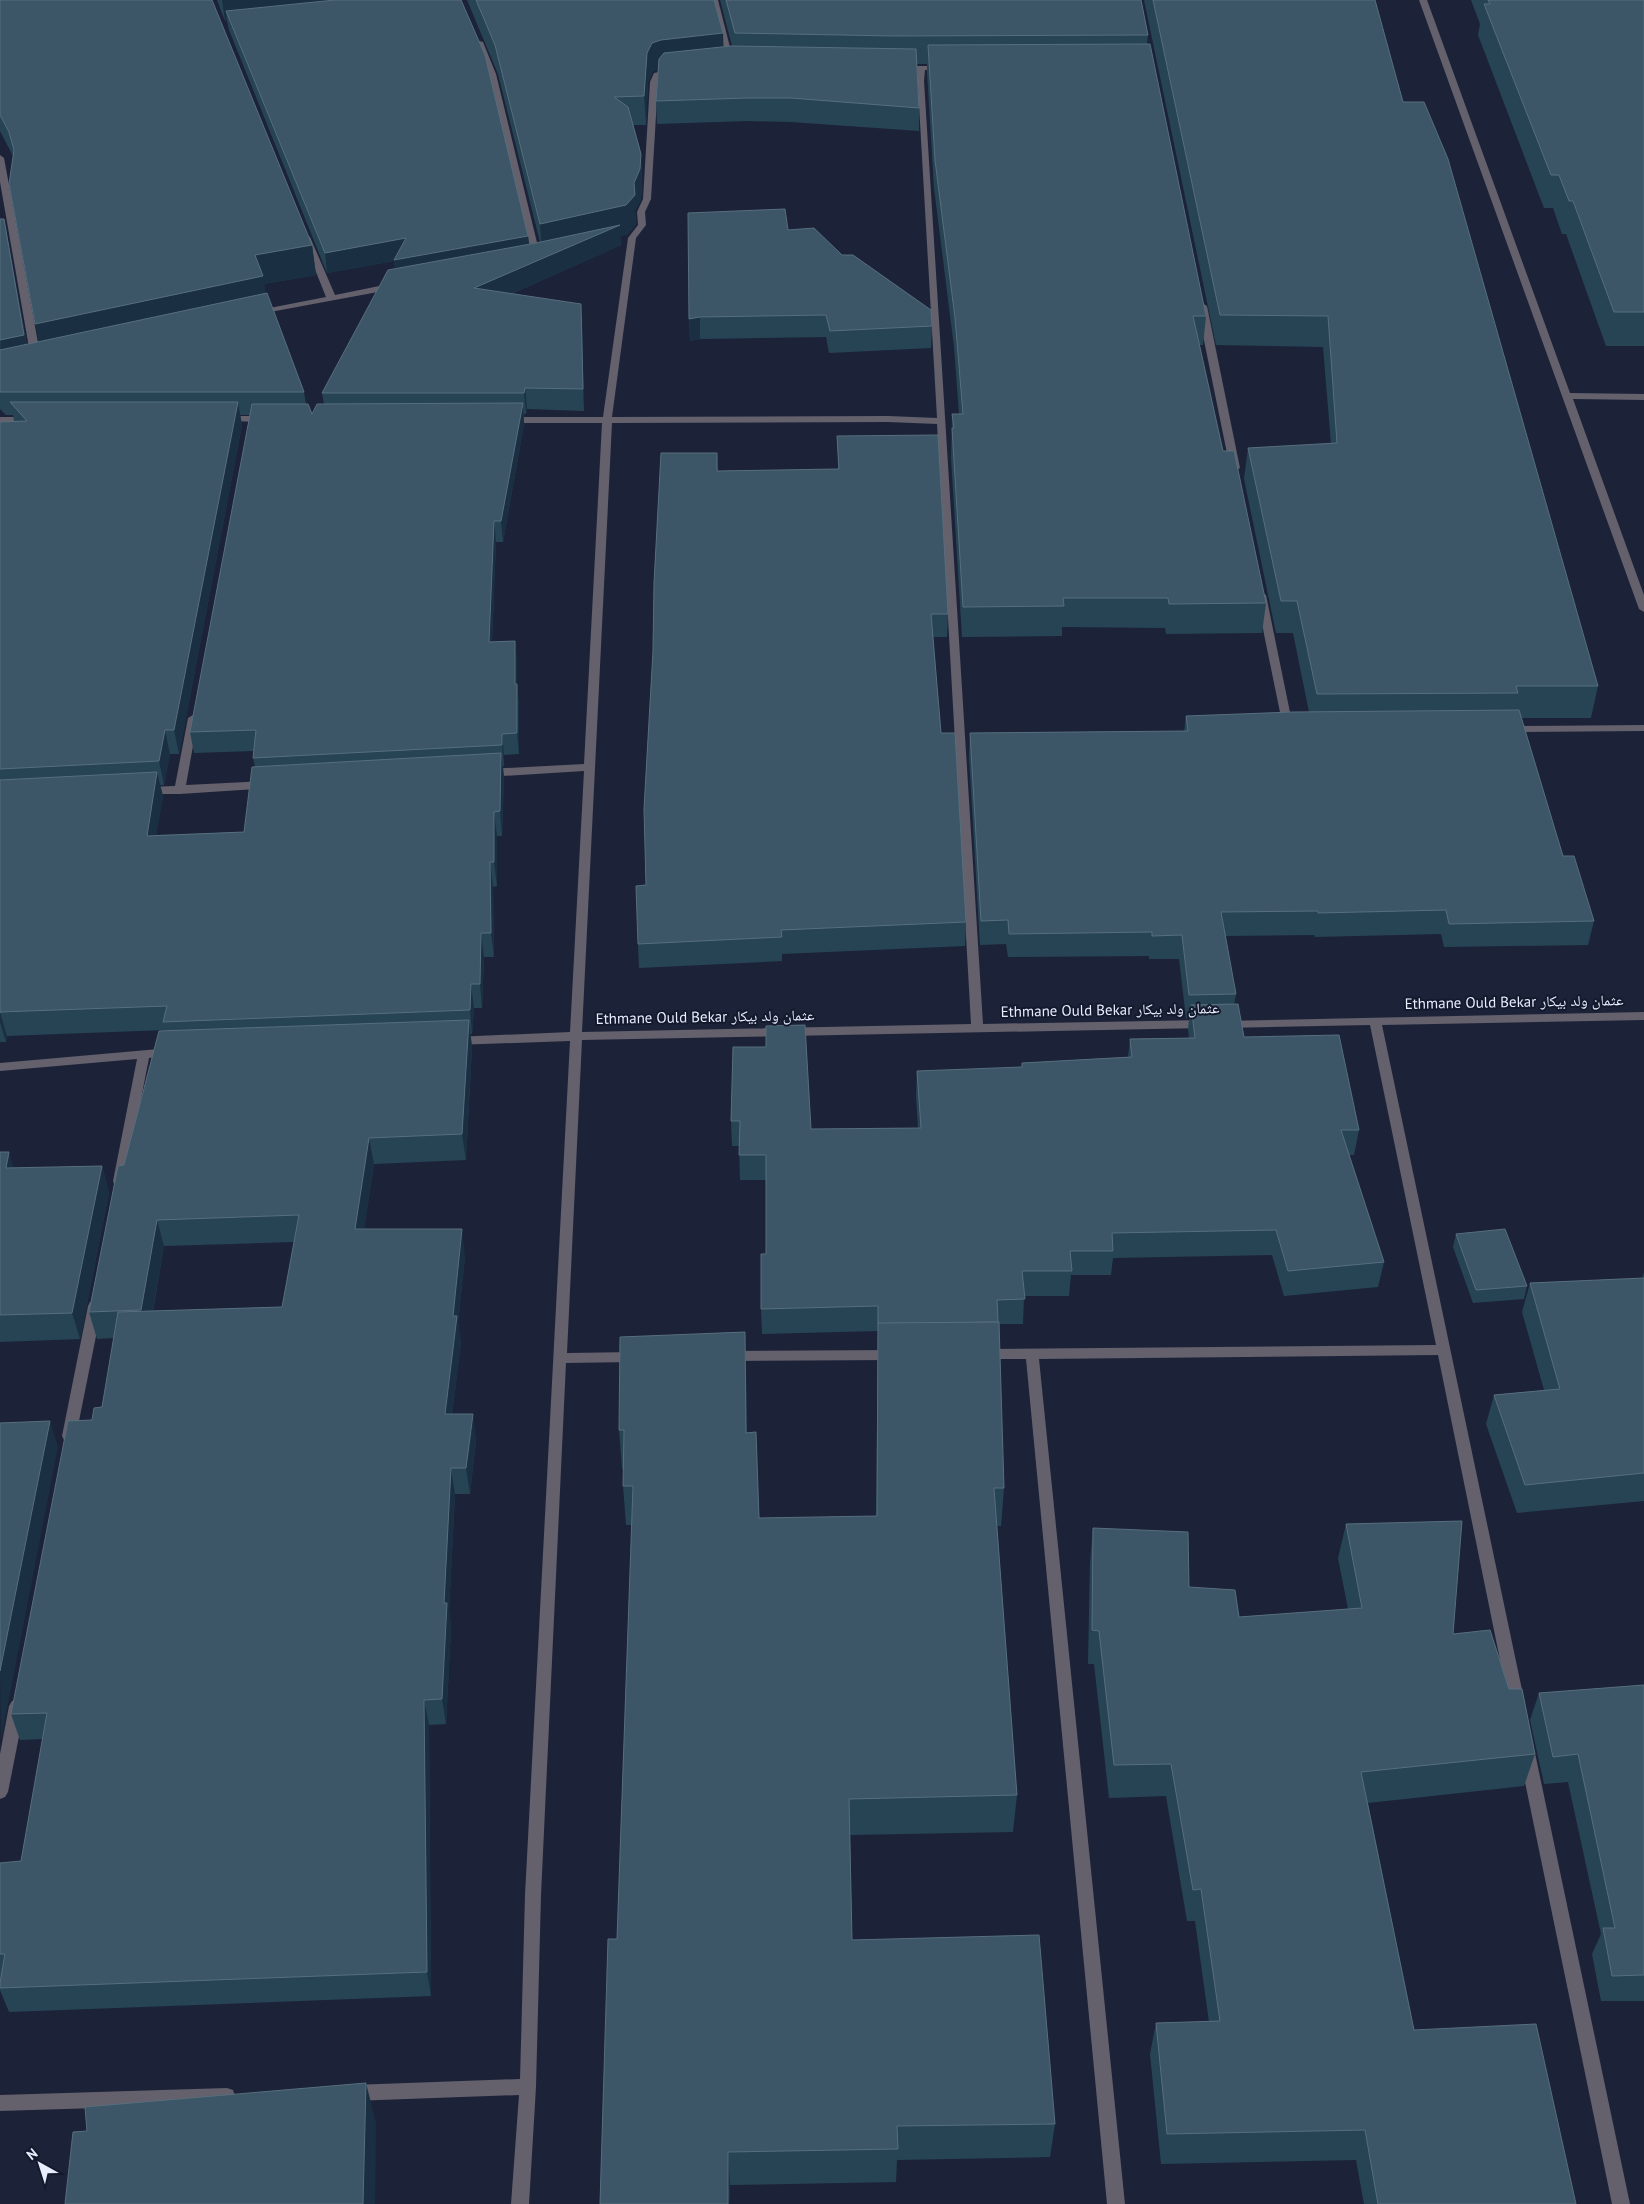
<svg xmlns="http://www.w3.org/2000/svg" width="1644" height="2204" viewBox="0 0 1644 2204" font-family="'PT Sans','Noto Naskh Arabic',sans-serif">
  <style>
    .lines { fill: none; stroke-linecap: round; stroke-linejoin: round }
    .street { fill: #64606c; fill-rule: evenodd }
    .wall { fill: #274455; fill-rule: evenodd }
    .shaded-wall { fill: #1a2f42 }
    .building { fill: #3c5667; stroke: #576e7e }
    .labels { text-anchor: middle; stroke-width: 4; stroke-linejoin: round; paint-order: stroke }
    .street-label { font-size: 15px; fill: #e7edfc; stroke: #131a2e }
  </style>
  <rect width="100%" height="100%" fill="#1c2339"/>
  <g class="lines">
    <g class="street">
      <polygon points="710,0 718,0 734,63 733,65 726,63"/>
      <polygon points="1419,0 1427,0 1570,393 1644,394 1644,400 1573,399 1644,595 1644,612 1639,609"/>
      <polygon points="476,40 483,42 496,74 541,259 540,261 533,259 488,74 475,42"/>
      <path d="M897 66H942L946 68 942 70H925L924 81 983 1024 1204 1020 1210 1024 1204 1028 582 1040 567 1353 635 1352 640 1353 642 1357 640 1361 635 1362 566 1363 541 1895 536 2087 529 2204H511L519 2095 352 2101 346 2099 344 2093 346 2087 352 2085 520 2079 525 1895 570 1041 454 1045 448 1041 454 1037 570 1032 584 771 487 777 481 773 487 769 584 764 602 423H508L503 420 508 417H603L628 238 638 225 637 212 643 199 650 82 654 73 673 69H676V73L660 77 658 82 651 199 645 212 646 225 636 238 612 417 888 416 937 418 917 70H897ZM888 422 937 424 971 1024 582 1032 612 423Z"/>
      <polygon points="0,155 4,158 41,359 36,362 31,359 0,182"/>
      <polygon points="306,234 310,237 335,295 394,283 399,286 394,289 254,315 254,311 326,297 302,237"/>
      <polygon points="1202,303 1207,306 1240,468 1235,471 1230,468 1197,306"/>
      <polygon points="225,416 265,416 270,419 265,422 222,421 222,417"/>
      <polygon points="0,417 30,417 35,420 30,423 0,423"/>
      <polygon points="1261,592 1266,595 1293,727 1288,730 1283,727 1256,595"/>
      <polygon points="193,715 198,718 186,785 265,781 269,782 271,785 269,788 180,794 141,794 139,791 145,787 175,786 188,718"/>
      <polygon points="1644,725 1644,731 1509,732 1504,729 1509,726"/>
      <polygon points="1644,1012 1644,1020 1382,1025 1525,1704 1522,1709 1517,1710 1512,1709 1509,1704 1438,1355 1039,1359 1125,2204 1107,2204 1026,1359 985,1359 980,1358 978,1354 980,1350 985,1349 1436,1345 1370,1025 1224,1028 1218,1024 1220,1021"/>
      <polygon points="170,1048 174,1049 176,1052 174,1055 149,1058 125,1181 124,1184 114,1184 113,1181 137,1059 0,1071 0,1063"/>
      <polygon points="95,1301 100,1302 102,1306 76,1436 74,1440 69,1442 64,1440 62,1436 88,1306 90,1302"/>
      <polygon points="895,1350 900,1351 902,1355 900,1359 895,1360 730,1361 725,1360 723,1356 725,1352 730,1351"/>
      <polygon points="17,1700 22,1701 25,1706 8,1792 5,1797 0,1799 0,1754 9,1706 12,1701"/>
      <polygon points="1527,1746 1532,1748 1535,1753 1630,2204 1612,2204 1519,1753 1522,1748"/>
      <polygon points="227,2088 233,2090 235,2096 233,2102 227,2104 0,2111 0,2095"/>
    </g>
  </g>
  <g class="wall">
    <path d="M0 0 312 245 316 275 264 284 265 293 304 392 306 404 312 414 324 404 322 393 395 269 394 261 327 273 229 30 227 21H225L217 0H461L528 236 529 244 540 242 498 74 467 0H714L723 33V46H732L720 0H1141L1148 35 1147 44 1206 316 1203 345H1199L1223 451 1266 603 1262 633 1166 634 1165 628 1062 627V636L962 637 951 458 952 414H959L954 347 934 188 927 72V64H917L919 108V131L791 122 747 121 657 124 656 101 658 69 653 71 648 82 646 125H633L641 154 642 184 641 199 635 211 636 224 628 234 620 236 621 245 511 294 582 325 584 411 527 409 526 414H524V424L503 542H496L492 642 515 641 517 663V684L519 706V754L504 755V766H503L504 777 502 836H497V886L493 887 494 957H484L482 1008H474L472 1034H470L472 1047 466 1160 374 1164 364 1229 465 1256 458 1323 461 1343 452 1414 476 1440 470 1494H455L449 1611 451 1628 446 1724 429 1725 431 1996 9 2012 0 1990 1 1978H0V1863L21 1861 43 1739 20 1740 11 1714 92 1420 102 1407 114 1338 97 1339 89 1312 124 1165 165 1031V1030L7 1036 6 1042H0V422H14L13 415H6L0 409V219L8 241 27 345 39 342 13 156 0 131ZM240 415H250L190 732 194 753 254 751 253 758 255 767 244 832 156 835 163 796 160 785H164L170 754H179L242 425ZM294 1242 282 1307 153 1311 164 1246Z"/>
    <polygon points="1144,0 1375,0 1403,102 1598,686 1591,718 1521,718 1563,856 1594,921 1588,945 1444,947 1441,934 1315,937 1314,935 1225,936 1236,994 1234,1005 1244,1037 1359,1130 1354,1155 1349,1155 1384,1262 1378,1287 1284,1296 1272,1255 1113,1258 1111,1275 1071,1275 1069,1296 1024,1296 1023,1324 999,1324 1004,1488 1001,1526 997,1526 1017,1795 1013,1832 850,1835 852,1940 1055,2124 1050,2157 897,2160 896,2182 730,2185 729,2204 600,2204 617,1939 632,1525 626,1525 623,1486 624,1469 622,1469 619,1430 746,1371 747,1433 759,1518 876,1516 878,1331 762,1334 761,1309 766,1254 766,1180 740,1180 739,1146 732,1146 731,1121 733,1047 811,1129 918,1128 916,1096 917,1071 1021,1068 1022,1063 1128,1057 1130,1039 1189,1038 1188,1030 1189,1018 1186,1018 1179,959 1149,959 1149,956 1008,957 1006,944 980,945 969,757 970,733 1184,731 1186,716 1309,712 1293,633 1276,633 1244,479 1248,448 1331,444 1323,347 1216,345"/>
    <polygon points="1471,0 1644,0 1644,346 1606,346 1566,234 1562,234 1553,208 1544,208 1478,35 1480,24"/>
    <polygon points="788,230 842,255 932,326 931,348 829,353 826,337 700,339 690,341 689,319"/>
    <polygon points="837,436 948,614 947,637 933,637 941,733 966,922 965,946 782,954 782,961 639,968 638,944 646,885 717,453 718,471 838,469"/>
    <polygon points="0,1152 14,1168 102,1166 109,1193 80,1339 0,1342"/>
    <polygon points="1456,1234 1527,1286 1524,1299 1473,1303 1453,1247"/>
    <polygon points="1644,1272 1644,1501 1517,1513 1486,1424 1494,1395 1544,1390 1522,1312 1530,1283 1642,1279"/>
    <polygon points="1346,1524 1453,1634 1509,1689 1535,1754 1524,1786 1368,1803 1414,2030 1576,2204 1364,2204 1356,2160 1161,2164 1150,2054 1156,2023 1209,2022 1195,1921 1187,1921 1166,1796 1109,1798 1094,1664 1088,1664 1090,1562 1093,1528 1189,1587 1239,1617 1348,1609 1338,1558"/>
    <polygon points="1644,1685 1644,2001 1601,2001 1592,1954 1601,1934 1568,1782 1544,1784 1530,1720 1539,1693"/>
  </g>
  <g class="shaded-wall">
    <polygon points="222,0 449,0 226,11 227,21 225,21"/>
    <polygon points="723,33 724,61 662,68 653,71 648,82 646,125 644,96 647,53 652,43 661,40"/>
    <polygon points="641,154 642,184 641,199 635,211 636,224 628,234 620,236 621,245 476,309 474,288 542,254 540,224"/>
    <polygon points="4,219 8,241 29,358 0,364"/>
    <polygon points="528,236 530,256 396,280 394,261 327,273 325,253 406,238"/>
    <polygon points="312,245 316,275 264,284 267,306 42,355 35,324 255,255"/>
    <polygon points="581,304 582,325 584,411 583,389"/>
    <polygon points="700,317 700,339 690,341 689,319"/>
    <polygon points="525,388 527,409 526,414 524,393"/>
    <polygon points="238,402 242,425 179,754 174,730"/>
    <polygon points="523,403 524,424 503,542 501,521"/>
    <polygon points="494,521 496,542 491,664 489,642"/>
    <polygon points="515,641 517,663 517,706 515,684"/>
    <polygon points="517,684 519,706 519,754 517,733"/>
    <polygon points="165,730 170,754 164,785 159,761"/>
    <polygon points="502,734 504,755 504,766 502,745"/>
    <polygon points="501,753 504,777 502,836 500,811"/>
    <polygon points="157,772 163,796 152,860 147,836"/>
    <polygon points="494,812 497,836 497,886 494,862"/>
    <polygon points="490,862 493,887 494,957 491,933"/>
    <polygon points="481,933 484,957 482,1008 480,984"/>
    <polygon points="471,984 474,1008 472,1034 470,1010"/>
    <polygon points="0,1012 7,1036 6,1042 0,1022"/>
    <polygon points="469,1020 472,1047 466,1160 462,1134"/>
    <polygon points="369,1138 374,1164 360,1256 355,1229"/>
    <polygon points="9,1152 17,1179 6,1168"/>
    <polygon points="102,1166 109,1193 80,1339 72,1313"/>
    <polygon points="157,1220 164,1246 148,1337 141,1310"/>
    <polygon points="462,1229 465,1256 458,1323 461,1343 449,1441 445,1414 453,1316"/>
    <polygon points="745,1332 746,1371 747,1471 746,1433"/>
    <polygon points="473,1414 476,1440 470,1494 466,1468"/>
    <polygon points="50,1421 58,1447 1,1740 0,1671"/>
    <polygon points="451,1468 455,1494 449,1611 451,1628 446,1724 442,1699 444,1603"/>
    <polygon points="424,1700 429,1725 431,1996 427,1972"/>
    <polygon points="366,2083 376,2123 375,2204 363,2204"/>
    <polygon points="728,2152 730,2185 729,2204 728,2204"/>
  </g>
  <g class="building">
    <polygon points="0,0 212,0 312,245 255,255 263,276 35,324 9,184 14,150 9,132 0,115"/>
    <polygon points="335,0 461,0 485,55 528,236 394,260 406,238 325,253 226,11"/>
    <polygon points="476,0 714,0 723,33 661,40 652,43 647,53 644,96 614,97 628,107 641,154 640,169 634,183 635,195 626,205 540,224 495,45"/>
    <polygon points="726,0 1141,0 1148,35 894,36 735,33"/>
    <polygon points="1153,0 1375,0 1403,102 1424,102 1448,159 1598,686 1516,686 1518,693 1317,694 1297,601 1281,601 1248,448 1337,443 1328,316 1220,315"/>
    <polygon points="1488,0 1644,0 1644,312 1614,312 1573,201 1569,201 1559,175 1551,175 1484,4 1490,4"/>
    <polygon points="1150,44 1206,316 1193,316 1223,451 1234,451 1266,603 1169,604 1168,598 1063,598 1064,606 963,607 952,428 954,428 952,414 963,414 955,318 935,160 928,45"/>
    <polygon points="731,46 916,49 919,108 791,98 747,98 656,101 659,59 664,53"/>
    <polygon points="785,209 788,230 814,228 842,255 853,255 931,310 932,326 830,331 826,315 700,317 689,319 688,213"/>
    <polygon points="0,219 4,219 24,335 0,340"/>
    <polygon points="620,225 474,288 581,304 583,389 525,388 524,393 322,393 388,270 536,243"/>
    <polygon points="267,293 304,392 0,392 0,350"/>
    <polygon points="10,402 238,402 174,730 165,730 159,761 0,769 0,422 27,421"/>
    <polygon points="523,403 501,521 494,521 489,642 515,641 515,684 517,684 517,733 502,734 502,745 253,758 256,730 190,732 252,404 308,404 312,414 317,404"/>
    <polygon points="938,435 948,614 931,614 941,733 955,733 966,922 781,930 782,937 638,944 636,886 646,885 644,809 653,651 654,583 661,453 717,453 717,471 839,469 837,436"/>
    <polygon points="1519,710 1563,856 1574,856 1594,921 1449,924 1446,910 1318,913 1318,911 1221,912 1236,994 1189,995 1182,935 1152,936 1152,932 1009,934 1008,920 981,921 970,733 1188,731 1186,716 1293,712"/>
    <polygon points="501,753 500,811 494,812 494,862 490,862 491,933 481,933 480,984 471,984 470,1010 163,1022 167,1006 0,1012 0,1013 0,780 157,772 147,836 244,832 252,767"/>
    <polygon points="1238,1004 1244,1037 1339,1035 1359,1130 1341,1130 1384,1262 1288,1271 1276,1230 1112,1233 1113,1251 1070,1251 1072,1271 1022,1271 1025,1299 997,1300 998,1322 878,1324 878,1306 761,1309 761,1254 766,1254 766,1155 739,1155 740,1121 731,1121 733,1047 766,1047 766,1026 805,1025 811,1129 921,1128 917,1071 1022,1067 1022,1063 1132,1057 1130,1039 1195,1038 1191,1005"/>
    <polygon points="469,1020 462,1134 369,1138 355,1229 462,1229 453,1316 457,1316 445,1414 473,1414 466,1468 451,1468 444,1603 447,1603 442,1699 424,1700 427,1972 0,1988 0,1983 5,1954 0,1954 0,1863 21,1861 47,1713 11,1714 68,1421 92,1420 94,1408 102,1407 118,1312 282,1307 299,1215 157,1220 141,1310 89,1312 118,1166 124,1165 159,1031"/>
    <polygon points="0,1152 9,1152 6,1168 102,1166 72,1313 0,1315"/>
    <polygon points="1505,1229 1527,1286 1476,1290 1456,1234"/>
    <polygon points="1644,1278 1644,1473 1525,1485 1494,1395 1560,1389 1530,1283"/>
    <polygon points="999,1322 1004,1488 994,1488 1017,1795 849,1799 852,1940 1039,1935 1055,2124 897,2126 898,2149 728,2152 728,2204 600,2204 608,1939 617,1939 633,1486 623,1486 624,1430 619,1430 620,1337 745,1332 746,1433 756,1432 759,1518 877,1516 878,1323"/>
    <polygon points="50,1421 0,1671 0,1423"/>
    <polygon points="1462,1521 1453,1634 1490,1630 1509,1689 1522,1689 1535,1754 1361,1772 1414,2030 1536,2024 1576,2204 1378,2204 1365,2130 1167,2134 1156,2023 1220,2021 1201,1889 1193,1890 1171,1764 1114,1765 1099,1631 1092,1630 1093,1528 1188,1532 1189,1587 1235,1590 1239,1617 1362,1608 1346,1524"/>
    <polygon points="1644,1685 1644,1975 1612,1976 1603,1928 1615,1928 1578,1754 1553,1757 1539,1693"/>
    <polygon points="366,2083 363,2204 65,2204 73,2132 87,2131 85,2107"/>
  </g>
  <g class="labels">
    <g class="street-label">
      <text transform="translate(1514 1002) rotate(-1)" y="5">Ethmane Ould Bekar عثمان ولد بيكار</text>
      <text transform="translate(1110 1010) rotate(-1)" y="5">Ethmane Ould Bekar عثمان ولد بيكار</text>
      <text transform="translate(705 1017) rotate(-1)" y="5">Ethmane Ould Bekar عثمان ولد بيكار</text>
    </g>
  </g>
  <g transform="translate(40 2164) rotate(321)" stroke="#131a2e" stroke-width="4" paint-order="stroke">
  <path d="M0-4L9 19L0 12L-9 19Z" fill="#e7edfc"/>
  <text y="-8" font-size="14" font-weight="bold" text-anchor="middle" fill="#e7edfc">N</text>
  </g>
</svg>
